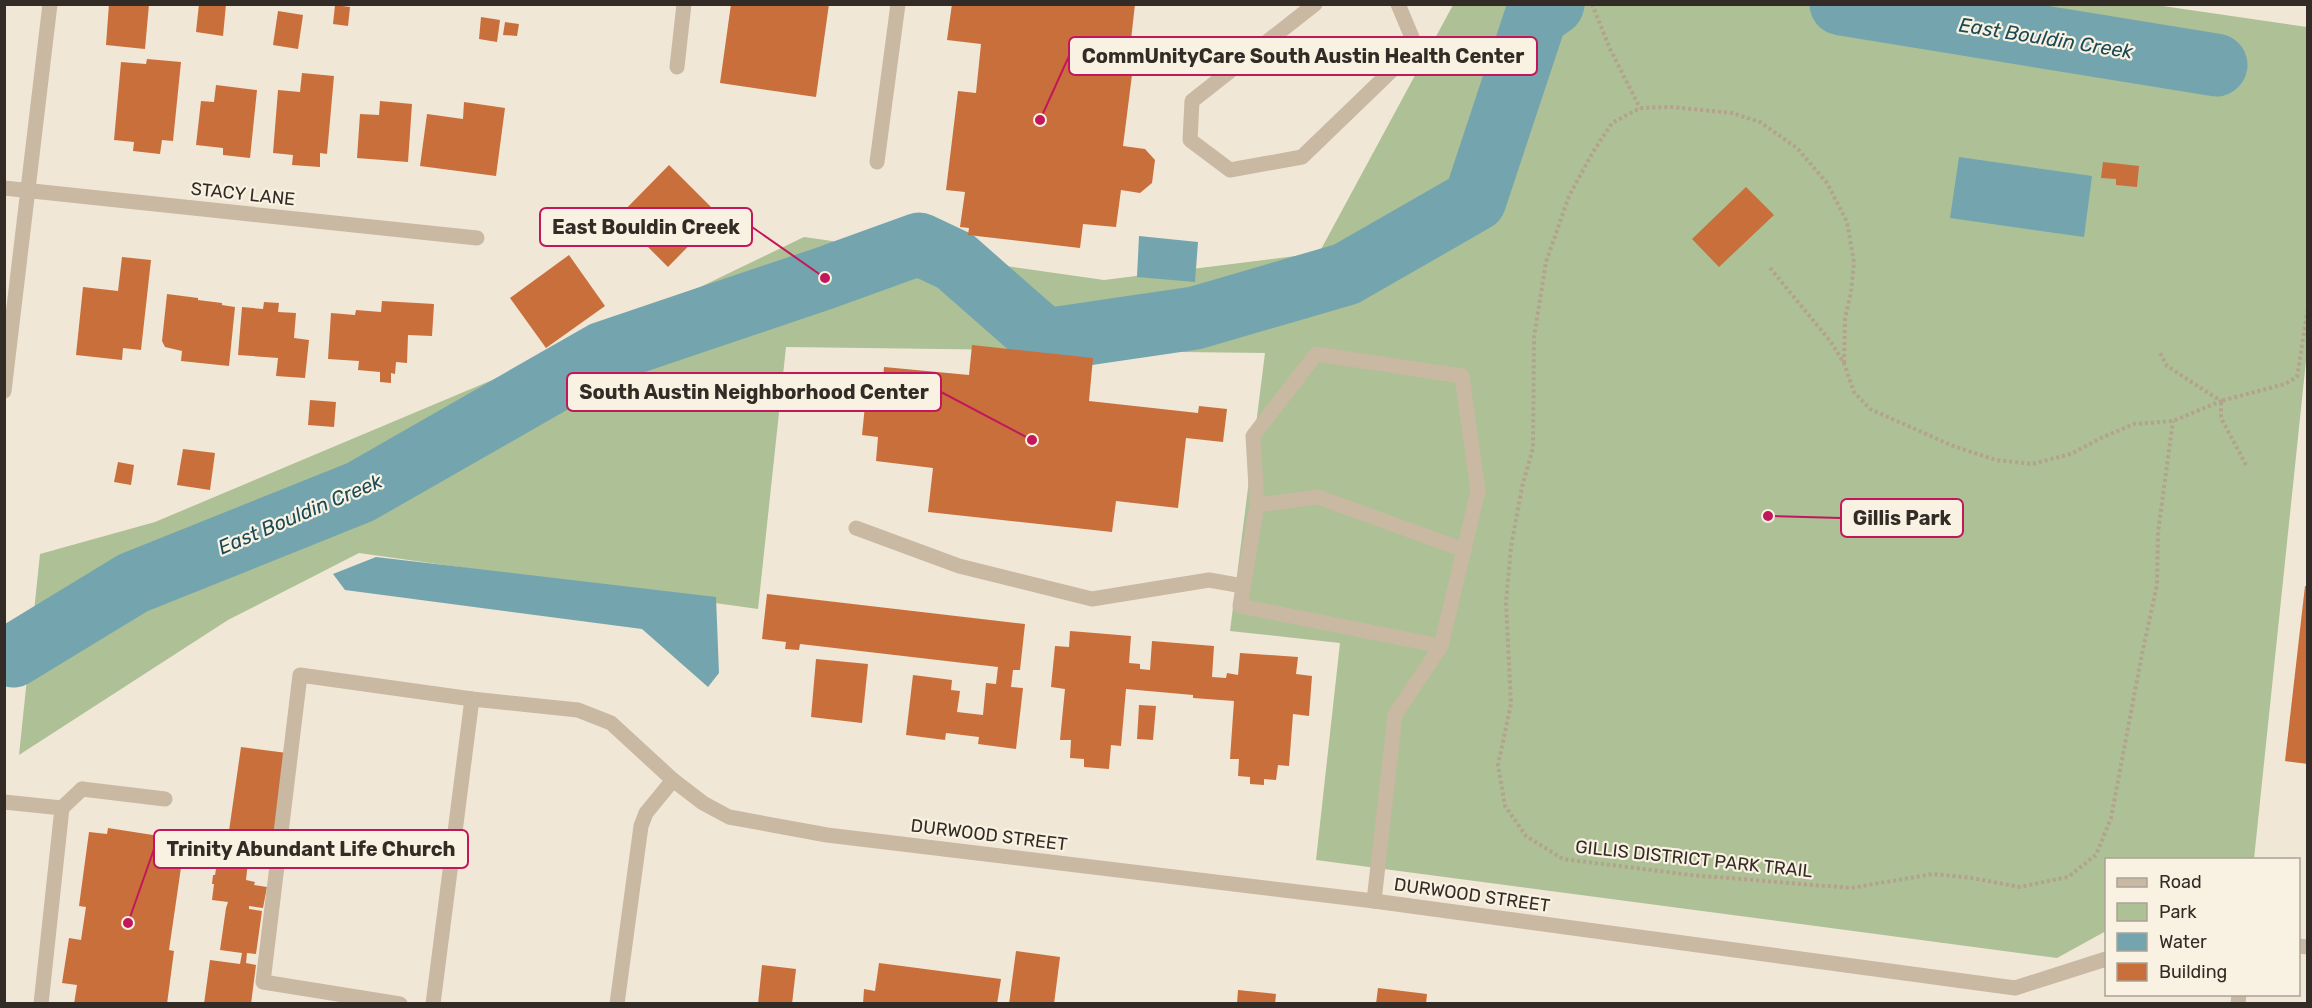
<svg xmlns="http://www.w3.org/2000/svg" width="2312" height="1008" viewBox="0 0 2312 1008" font-family="Rubik,sans-serif">
  <style>
    .green { fill: #adc096 }
    .water { fill: #74a5ae }
    .lines { fill: none; stroke-linecap: round; stroke-linejoin: round }
    .river { stroke: #74a5ae; stroke-width: 63 }
    .building { fill: #c96f3c }
    .path { stroke: #b4a28c; stroke-width: 4; stroke-dasharray: 3 3; stroke-linecap: butt }
    .service { stroke: #c9b8a2; stroke-width: 15 }
    .minor { stroke: #c9b8a2; stroke-width: 15 }
    .tertiary { stroke: #c9b8a2; stroke-width: 15 }
    .labels { text-anchor: middle; stroke-width: 4.5; stroke-linejoin: round; paint-order: stroke }
    .street-label { font-size: 18px; fill: #332b25; stroke: #f9f1e2 }
    .water-label { font-size: 20px; font-style: italic; fill: #1a4a55; stroke: #f9f1e2 }
    .leader { fill: none; stroke: #c2185b; stroke-width: 2 }
    .callout-dot { fill: #c2185b; stroke: #f9f1e2; stroke-width: 2 }
    .callout { fill: #f9f1e2; stroke: #c2185b; stroke-width: 2 }
    .callout-label { font-size: 20px; text-anchor: middle; font-weight: bold; fill: #332b25 }
  </style>
  <rect width="100%" height="100%" fill="#f1e7d6"/>
  <polygon class="green" points="2149,4 2307,27 2307,351 2254,859 2106,860 2106,931 2057,958 1316,860 1340,643 1230,631 1265,353 786,347 758,609 359,553 228,620 19,755 40,554 155,522 613,329 804,237 1104,280 1319,253 1453,5"/>
  <g class="water">
    <polygon points="1959,157 2092,176 2084,237 1950,218"/>
    <polygon points="1139,236 1198,242 1195,282 1137,277"/>
    <polygon points="376,557 716,597 719,673 708,687 642,629 345,590 333,574"/>
  </g>
  <g class="lines">
    <g class="river">
      <polyline points="1841,4 2216,65"/>
      <polyline points="13,656 133,583 360,492 603,353 825,278 919,244 955,261 1045,340 1195,318 1346,274 1475,200 1536,16 1553,4"/>
    </g>
  </g>
  <g class="building">
    <polygon points="109,4 149,4 145,49 106,45"/>
    <polygon points="199,4 226,4 223,36 196,32"/>
    <polygon points="731,4 829,4 816,97 720,83"/>
    <polygon points="952,4 1135,4 1129,58 1134,59 1123,146 1145,149 1155,160 1152,183 1140,193 1121,190 1116,227 1083,224 1080,248 968,235 969,228 960,227 965,192 946,190 958,91 976,93 981,44 947,40"/>
    <polygon points="335,5 350,7 348,26 333,24"/>
    <polygon points="278,11 303,15 298,49 273,45"/>
    <polygon points="481,17 500,20 497,42 479,39"/>
    <polygon points="505,22 519,24 517,36 503,35"/>
    <polygon points="147,59 181,62 173,141 162,140 160,154 133,151 134,142 114,140 121,62 146,64"/>
    <polygon points="302,73 334,76 327,154 320,153 320,167 292,165 293,155 273,153 278,90 300,92"/>
    <polygon points="216,85 257,90 250,158 223,155 223,148 196,145 201,101 214,102"/>
    <polygon points="380,101 412,104 408,162 357,158 360,114 379,115"/>
    <polygon points="464,102 505,108 496,176 420,166 427,114 463,119"/>
    <polygon points="2103,162 2139,166 2137,187 2116,185 2116,179 2101,178"/>
    <polygon points="669,165 719,215 668,267 645,244 642,246 615,220"/>
    <polygon points="1746,187 1774,215 1719,267 1692,239"/>
    <polygon points="569,255 605,306 546,348 510,298"/>
    <polygon points="122,257 151,260 141,350 123,348 122,360 76,355 83,287 118,291"/>
    <polygon points="167,294 198,298 198,300 222,303 222,305 235,307 229,366 181,361 182,351 165,347 162,341"/>
    <polygon points="382,301 434,304 432,336 408,335 407,363 396,362 395,374 391,373 391,383 380,382 380,372 358,370 359,361 328,359 331,313 355,315 356,310 381,312"/>
    <polygon points="264,302 279,303 278,312 296,313 294,338 309,340 305,378 276,376 278,358 238,355 242,307 263,309"/>
    <polygon points="972,345 1093,358 1089,401 1198,413 1199,406 1227,409 1223,442 1186,438 1178,508 1116,501 1112,532 928,512 933,468 876,461 878,437 862,435 867,386 882,388 884,367 969,375"/>
    <polygon points="310,400 336,402 334,427 308,425"/>
    <polygon points="183,449 215,453 210,490 177,485"/>
    <polygon points="118,462 134,465 131,485 114,482"/>
    <polygon points="2305,586 2308,586 2308,764 2285,761"/>
    <polygon points="767,594 1025,624 1020,670 1013,670 1011,687 1023,688 1016,749 978,744 979,737 946,733 945,740 906,735 913,675 952,680 951,690 960,691 957,712 983,715 986,683 996,684 998,667 800,644 799,650 785,649 786,642 762,639"/>
    <polygon points="1070,631 1131,636 1129,663 1140,664 1140,669 1150,670 1152,641 1214,646 1212,677 1226,678 1227,673 1238,675 1240,653 1298,657 1296,674 1312,676 1309,716 1293,714 1289,766 1278,765 1276,780 1264,779 1264,785 1250,784 1250,777 1238,776 1239,759 1230,759 1234,701 1193,698 1193,695 1126,689 1121,746 1111,745 1109,769 1084,767 1084,759 1070,758 1071,740 1060,740 1065,689 1051,687 1055,646 1069,647"/>
    <polygon points="816,659 868,664 862,723 811,717"/>
    <polygon points="1139,705 1156,706 1153,740 1137,739"/>
    <polygon points="241,747 287,753 276,836 261,834 259,844 273,846 270,865 248,862 246,880 255,882 254,885 267,887 263,908 249,906 249,909 262,911 256,954 247,953 246,963 256,965 251,1004 204,1004 210,960 240,964 242,953 220,950 226,908 228,902 212,900 214,884 212,884 213,875 215,875 218,857 215,857 217,849 221,849 222,838 253,842 254,835 229,831"/>
    <polygon points="108,828 185,840 169,950 174,951 167,1004 74,1004 77,985 62,983 69,938 81,940 86,907 79,906 89,832 107,834"/>
    <polygon points="1016,951 1060,957 1054,1004 1009,1004"/>
    <polygon points="879,963 1001,979 997,1004 863,1004 864,989 875,991"/>
    <polygon points="762,965 796,969 792,1004 758,1004"/>
    <polygon points="1378,988 1427,994 1426,1004 1376,1004"/>
    <polygon points="1238,990 1276,994 1275,1004 1237,1004"/>
  </g>
  <g class="lines">
    <g class="path">
      <polyline points="1592,4 1610,49 1640,108"/>
      <polyline points="1770,268 1831,342 1844,363 1854,392 1870,409 1953,446 1996,460 2032,464 2071,454 2101,438 2134,424 2173,421 2221,401 2167,366 2159,351"/>
      <polyline points="1844,363 1845,319 1851,292 1854,262 1847,222 1827,183 1797,148 1760,122 1732,113 1671,107 1640,108 1612,123 1593,152 1569,196 1546,262 1534,337 1533,448 1522,487 1511,547 1506,602 1511,704 1498,765 1505,806 1526,836 1563,859 1691,875 1851,888 1933,874 1972,878 2020,887 2068,877 2096,855 2111,818 2142,654 2157,585 2158,532 2173,421"/>
      <polyline points="2246,465 2221,418 2221,401 2285,384 2297,377 2308,308"/>
    </g>
    <g class="service">
      <polyline points="1315,4 1192,101 1190,140 1230,170 1302,157 1416,47 1398,4"/>
      <polyline points="677,67 684,4"/>
      <polyline points="877,162 898,4"/>
      <polyline points="1257,505 1240,606 1441,646"/>
      <polyline points="856,528 959,566 1092,599 1209,580 1243,586"/>
      <polyline points="82,789 165,799"/>
      <polyline points="4,802 62,808 41,1004"/>
      <polyline points="1374,901 1395,715 1441,646 1478,491 1462,376 1316,354 1253,436 1257,505 1318,497 1464,550"/>
      <polyline points="400,1004 263,982 300,675 472,699 578,710 611,723 673,780 646,813 641,826 617,1004"/>
      <polyline points="433,1004 472,699"/>
      <polyline points="2238,1004 2239,994"/>
    </g>
    <g class="minor">
      <polyline points="4,188 477,238"/>
      <polyline points="673,780 703,803 729,817 827,835 1374,901 2015,988 2106,959"/>
      <polyline points="62,808 82,789"/>
      <polyline points="2298,946 2308,947"/>
    </g>
    <polyline class="tertiary" points="4,391 50,4"/>
  </g>
  <g class="labels">
    <g class="street-label">
      <text transform="translate(243 194) rotate(6)" y="6">STACY LANE</text>
      <text transform="translate(989 835) rotate(7)" y="6">DURWOOD STREET</text>
      <text transform="translate(1694 859) rotate(6)" y="6">GILLIS DISTRICT PARK TRAIL</text>
      <text transform="translate(1472 895) rotate(8)" y="6">DURWOOD STREET</text>
    </g>
    <g class="water-label">
      <text transform="translate(2046 38) rotate(9)" y="7">East Bouldin Creek</text>
      <text transform="translate(300 514) rotate(-23)" y="7">East Bouldin Creek</text>
    </g>
  </g>
  <path class="leader" d="M1040 120L1069 56M825 278L752 227M1032 440L941 392M1768 516L1841 518M128 923L154 849"/>
  <g class="callout-dot">
    <circle cx="1040" cy="120" r="6"/>
    <circle cx="825" cy="278" r="6"/>
    <circle cx="1032" cy="440" r="6"/>
    <circle cx="1768" cy="516" r="6"/>
    <circle cx="128" cy="923" r="6"/>
  </g>
  <g class="callout">
    <rect x="1069" y="37" width="468" height="38" rx="6"/>
    <rect x="540" y="208" width="212" height="38" rx="6"/>
    <rect x="567" y="373" width="374" height="38" rx="6"/>
    <rect x="1841" y="499" width="122" height="38" rx="6"/>
    <rect x="154" y="830" width="314" height="38" rx="6"/>
  </g>
  <g class="callout-label">
    <text x="1303" y="63">CommUnityCare South Austin Health Center</text>
    <text x="646" y="234">East Bouldin Creek</text>
    <text x="754" y="399">South Austin Neighborhood Center</text>
    <text x="1902" y="525">Gillis Park</text>
    <text x="311" y="856">Trinity Abundant Life Church</text>
  </g>
  <rect width="2312" height="1008" fill="none" stroke="#332b25" stroke-width="12"/>
  <rect x="2105" y="858" width="195" height="138" fill="#f9f1e2" stroke="#aaa296" stroke-width="1.5"/>
  <rect x="2117" y="878" width="30" height="9" fill="#c9b8a2" stroke="#aaa296" stroke-width="1.5"/>
  <text x="2159" y="888" font-size="18" fill="#332b25">Road</text>
  <rect x="2117" y="903" width="30" height="18" fill="#adc096" stroke="#aaa296" stroke-width="1.5"/>
  <text x="2159" y="918" font-size="18" fill="#332b25">Park</text>
  <rect x="2117" y="933" width="30" height="18" fill="#74a5ae" stroke="#aaa296" stroke-width="1.5"/>
  <text x="2159" y="948" font-size="18" fill="#332b25">Water</text>
  <rect x="2117" y="963" width="30" height="18" fill="#c96f3c" stroke="#aaa296" stroke-width="1.5"/>
  <text x="2159" y="978" font-size="18" fill="#332b25">Building</text>
</svg>
